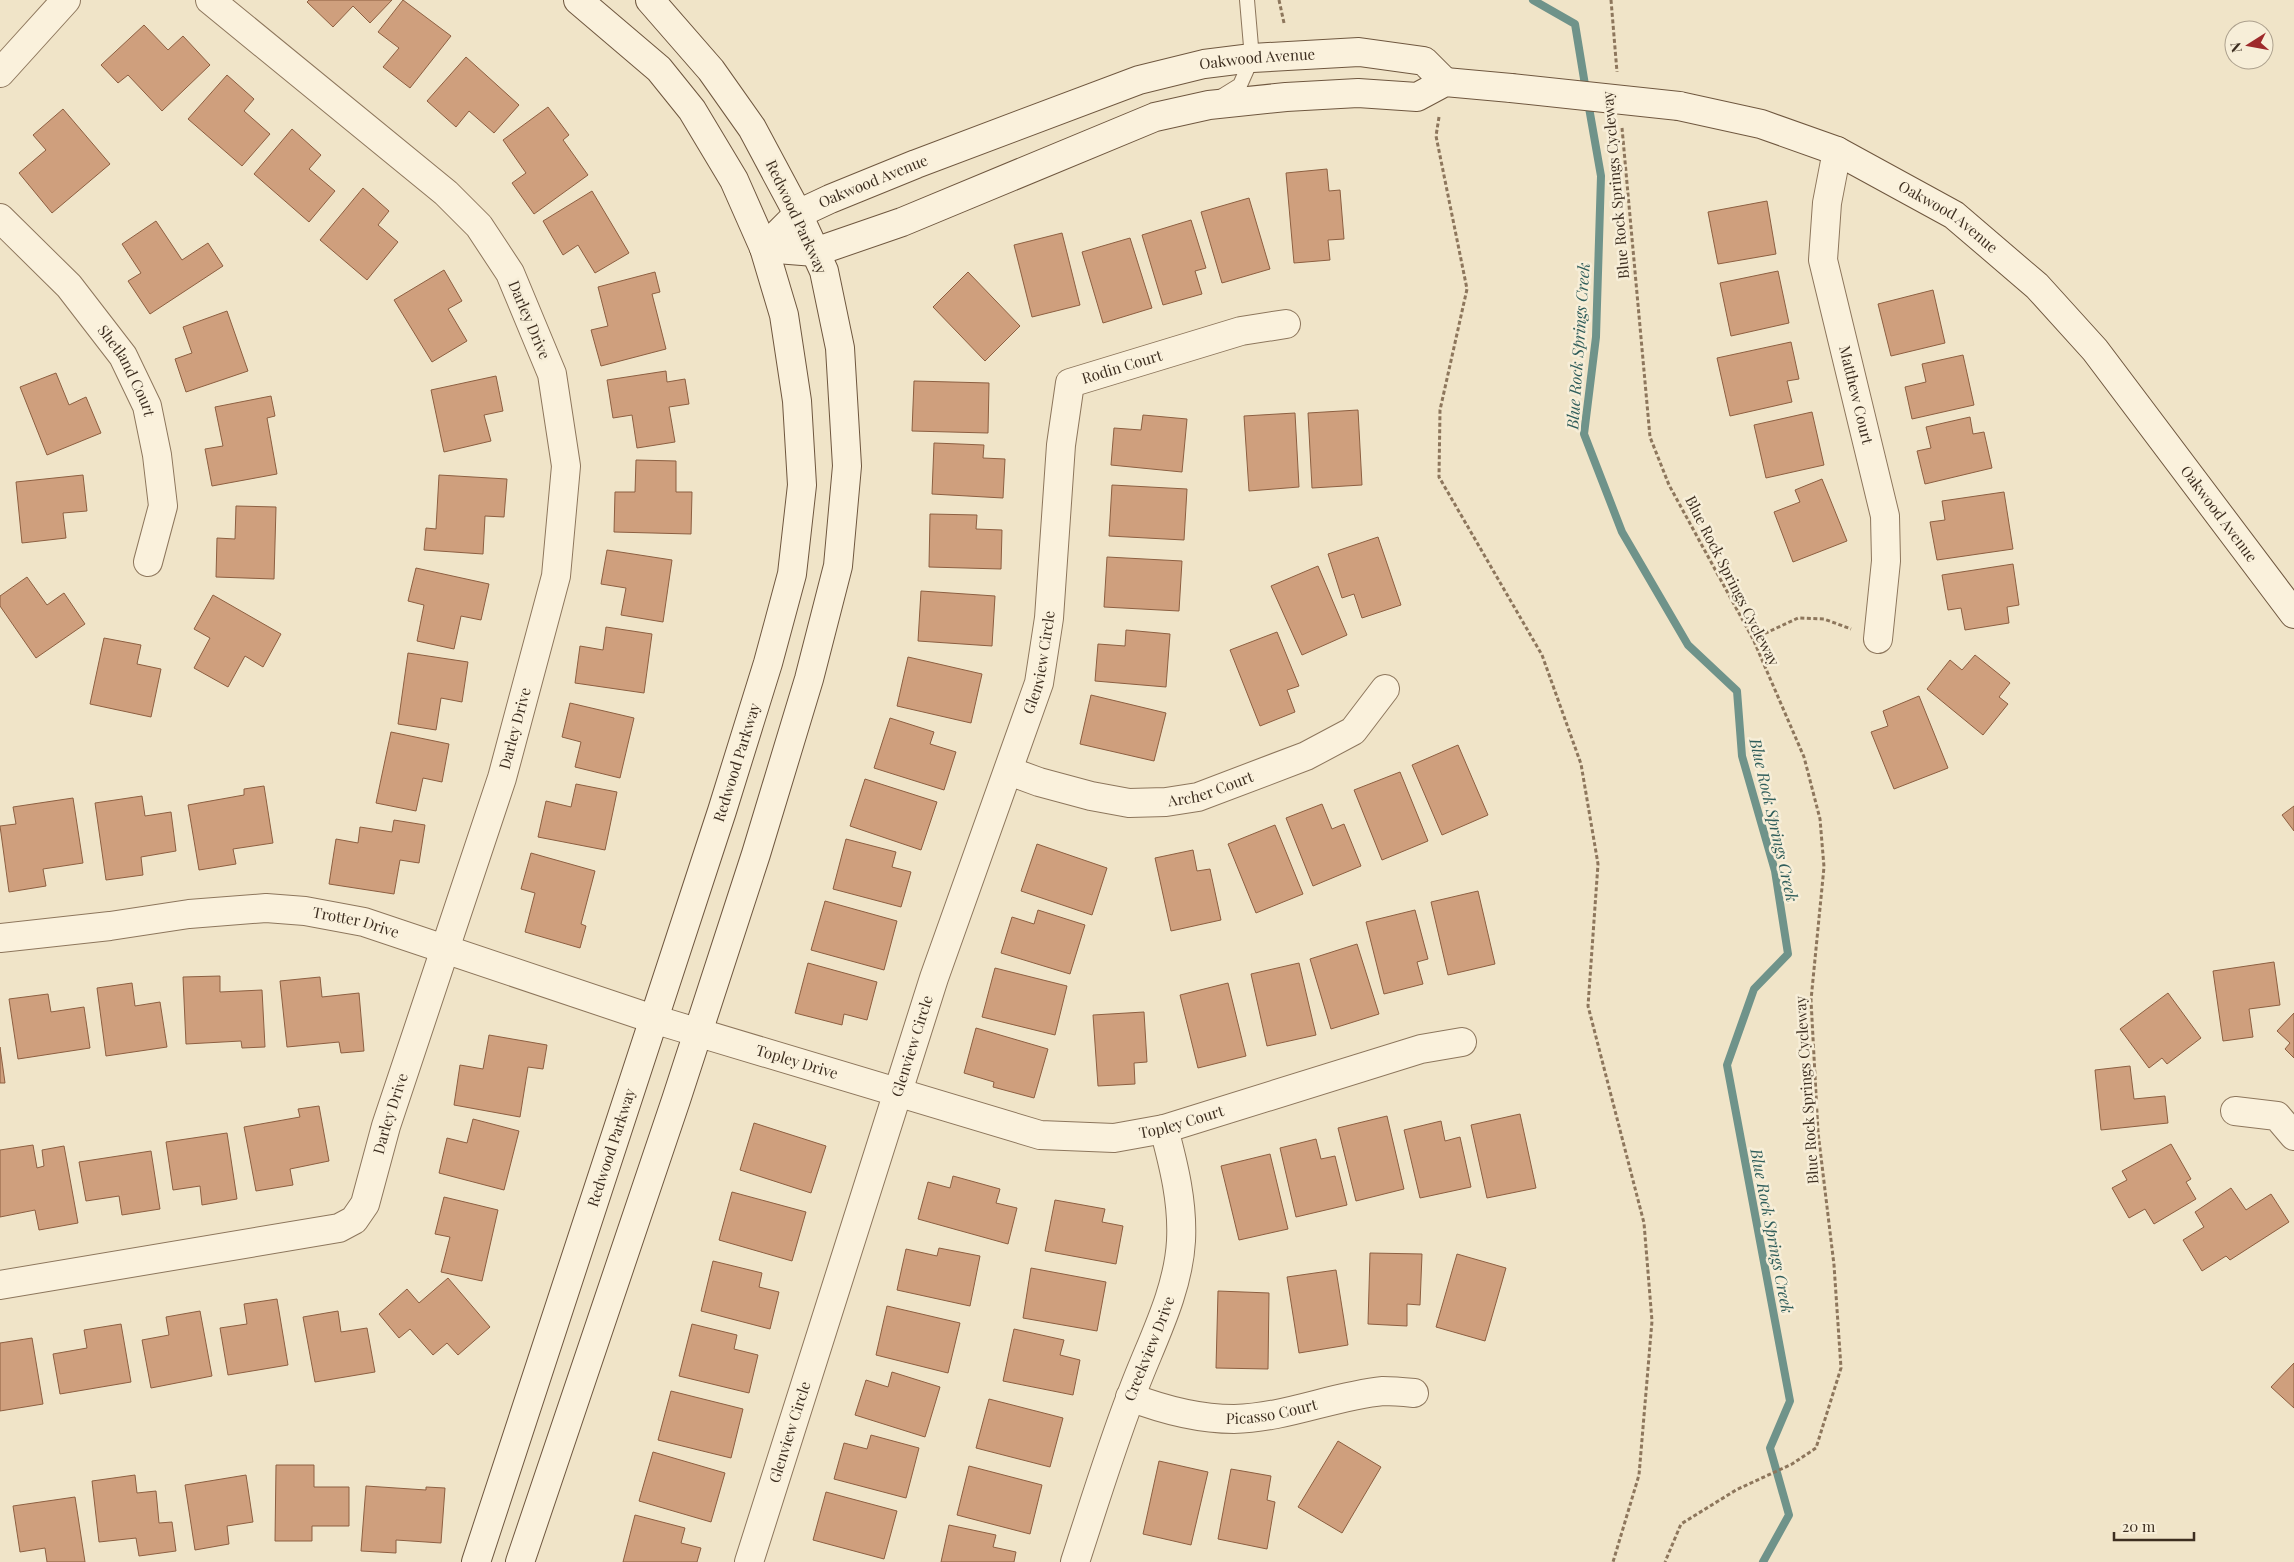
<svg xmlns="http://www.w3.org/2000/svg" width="2294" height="1562" viewBox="0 0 2294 1562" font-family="'Playfair Display',serif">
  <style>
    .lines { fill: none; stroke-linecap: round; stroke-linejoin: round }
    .stream { stroke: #6f938a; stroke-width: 8 }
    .building { fill: #cf9f7d; stroke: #8d5f41 }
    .lane-casing { stroke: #8d765c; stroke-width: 16 }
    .street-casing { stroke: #8d765c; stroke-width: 30 }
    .secondary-casing { stroke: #6f573f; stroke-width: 30 }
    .path { stroke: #8d765c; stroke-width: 3; stroke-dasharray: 4 2.5; stroke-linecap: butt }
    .lane { stroke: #faf1dc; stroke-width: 14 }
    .street { stroke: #faf1dc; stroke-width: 28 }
    .secondary { stroke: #faf1dc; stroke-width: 28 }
    .secondary-bridge-casing { stroke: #6f573f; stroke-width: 30; stroke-linecap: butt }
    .secondary-bridge { stroke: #faf1dc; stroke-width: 28 }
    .labels { text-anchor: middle; stroke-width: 5; stroke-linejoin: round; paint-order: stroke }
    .street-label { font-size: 15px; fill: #3d2e20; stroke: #f7eed8 }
    .water-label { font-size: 16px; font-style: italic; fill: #2f5d5a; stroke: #f7eed8 }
  </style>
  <rect width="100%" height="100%" fill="#f0e4c8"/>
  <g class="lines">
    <g class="stream">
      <polyline points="1533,0 1575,24 1586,91"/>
      <polyline points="1588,102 1601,176 1596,337 1584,434 1622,532 1688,645 1737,691 1742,756 1775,871 1788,954 1754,989 1727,1065 1790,1401 1770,1448 1789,1515 1763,1562"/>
    </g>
  </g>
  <g class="building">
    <polygon points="309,0 392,0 370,23 353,6 333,27 307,2"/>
    <polygon points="403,0 451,36 410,88 383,67 399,48 378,32"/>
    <polygon points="144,25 168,50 183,36 210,65 162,111 128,75 118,83 101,65"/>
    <polygon points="466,57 519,105 494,133 469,111 456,127 427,101"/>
    <polygon points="227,75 254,99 244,111 270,134 242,166 188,119"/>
    <polygon points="548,107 569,135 563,140 588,175 534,214 512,183 526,173 503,140"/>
    <polygon points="63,109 110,164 52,213 19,173 46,150 33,135"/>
    <polygon points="292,129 321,155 309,169 335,191 309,222 254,174"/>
    <polygon points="1327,169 1329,191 1340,190 1344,239 1328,240 1330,260 1294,263 1286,173"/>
    <polygon points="363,188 389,211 378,225 398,242 367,280 320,240"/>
    <polygon points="592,191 629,253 595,273 578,245 563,255 543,221"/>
    <polygon points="1249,198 1270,269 1222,283 1201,212"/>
    <polygon points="1767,201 1776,254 1718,264 1708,212"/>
    <polygon points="1191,220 1206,268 1195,271 1202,294 1163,305 1142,235"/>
    <polygon points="156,221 182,260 208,243 223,266 150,314 128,281 141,273 122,244"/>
    <polygon points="1062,233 1080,305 1032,317 1014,245"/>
    <polygon points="1130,238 1152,308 1103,323 1082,252"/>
    <polygon points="444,270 462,301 448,309 467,341 432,362 394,300"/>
    <polygon points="1778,271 1789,323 1731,336 1720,283"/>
    <polygon points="655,272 660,292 652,294 666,349 601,366 591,330 608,326 598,287"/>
    <polygon points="968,272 1020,326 985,361 933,307"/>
    <polygon points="1933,290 1945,343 1891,356 1878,304"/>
    <polygon points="227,311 248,371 186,392 175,359 192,353 183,327"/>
    <polygon points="1791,342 1799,379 1787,381 1792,402 1730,416 1717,358"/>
    <polygon points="1963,355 1974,405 1912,419 1905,387 1926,382 1922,364"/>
    <polygon points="666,371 667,382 685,379 689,404 669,407 675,442 637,448 632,415 613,418 607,380"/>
    <polygon points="56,373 69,405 86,397 101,433 47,455 20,387"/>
    <polygon points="496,376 503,411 484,415 491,441 444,452 431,390"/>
    <polygon points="914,381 989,383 988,433 912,431"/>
    <polygon points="271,396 275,416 267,418 277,474 212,486 205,449 223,446 215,407"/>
    <polygon points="1358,410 1362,485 1312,488 1308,413"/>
    <polygon points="1812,412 1824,465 1766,478 1754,425"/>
    <polygon points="1295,413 1299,487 1249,491 1244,416"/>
    <polygon points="1143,415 1187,419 1182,472 1111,465 1114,428 1141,430"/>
    <polygon points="1970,417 1973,434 1984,432 1992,468 1925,484 1917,451 1931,448 1926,427"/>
    <polygon points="934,443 984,445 983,458 1005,459 1003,498 932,494"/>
    <polygon points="636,460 676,461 676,492 692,492 691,534 614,532 615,492 635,492"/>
    <polygon points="83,475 87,511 63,513 66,538 22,543 16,482"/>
    <polygon points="439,475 507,479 504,517 485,516 483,554 424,550 426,528 436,529"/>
    <polygon points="1822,479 1847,541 1793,562 1774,512 1800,502 1795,490"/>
    <polygon points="1112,485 1187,489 1184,540 1109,536"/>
    <polygon points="2004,492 2013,549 1937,560 1930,522 1945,520 1942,501"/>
    <polygon points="236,506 276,507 274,579 216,577 217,538 235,539"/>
    <polygon points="930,514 977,515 976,529 1002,530 1001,569 929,567"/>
    <polygon points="1378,537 1401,605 1362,618 1354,594 1342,598 1328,554"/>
    <polygon points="607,550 672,560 663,622 621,615 626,588 601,584"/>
    <polygon points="1107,557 1182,561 1179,611 1104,607"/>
    <polygon points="2013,564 2019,605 2007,607 2009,623 1965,630 1961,608 1948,610 1942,575"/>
    <polygon points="1318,566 1347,635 1302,655 1271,586"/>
    <polygon points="416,568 489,584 481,620 461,616 454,649 417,641 424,605 408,601"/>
    <polygon points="27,577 47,605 64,593 85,624 36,658 0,606 0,596"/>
    <polygon points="921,591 995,596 992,646 918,641"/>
    <polygon points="213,595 281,634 263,667 245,656 228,687 194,668 210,638 194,629"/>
    <polygon points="606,627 652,634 644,693 575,683 580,646 603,650"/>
    <polygon points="1126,630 1170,634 1166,687 1095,681 1098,644 1125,646"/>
    <polygon points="1277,632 1299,686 1287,690 1295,712 1260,726 1230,650"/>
    <polygon points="104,638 141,645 137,664 161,669 151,717 90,704"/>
    <polygon points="408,653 468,662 462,702 441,698 436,730 398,724"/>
    <polygon points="1975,655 2010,683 1999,697 2008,704 1983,735 1927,689 1950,660 1962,670"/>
    <polygon points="908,657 982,674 971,723 897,706"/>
    <polygon points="1091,695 1166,713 1154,761 1080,744"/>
    <polygon points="1919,696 1948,768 1894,789 1871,732 1888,726 1883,711"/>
    <polygon points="570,703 634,718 620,778 575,767 581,742 562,737"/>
    <polygon points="890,718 934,732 930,744 956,752 944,790 874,768"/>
    <polygon points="391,732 449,744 442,782 423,778 416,811 376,803"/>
    <polygon points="1458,745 1488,815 1442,835 1412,765"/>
    <polygon points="1400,772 1428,841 1382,860 1354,790"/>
    <polygon points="865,779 937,802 921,850 850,826"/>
    <polygon points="576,784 617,792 605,850 538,837 546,801 571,807"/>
    <polygon points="264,786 273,843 233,849 236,864 199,870 188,805 244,795 244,789"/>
    <polygon points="142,796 145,816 171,812 176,851 141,857 143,875 106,880 95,803"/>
    <polygon points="73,798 83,863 43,869 46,886 9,892 0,826 16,824 13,807"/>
    <polygon points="1322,804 1332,829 1344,824 1361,866 1313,886 1286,818"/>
    <polygon points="2294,806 2294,831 2282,815"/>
    <polygon points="394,820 425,825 419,863 400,860 394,894 329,884 336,839 358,843 360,827 392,832"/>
    <polygon points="1275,825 1303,894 1256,913 1228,844"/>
    <polygon points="846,839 896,852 892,867 911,872 901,907 833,889"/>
    <polygon points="1037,844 1107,868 1092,915 1021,891"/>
    <polygon points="1193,850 1197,871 1210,869 1221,920 1171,931 1155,858"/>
    <polygon points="531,853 595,871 581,924 586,926 580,948 525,932 535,893 521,889"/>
    <polygon points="1478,891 1495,964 1448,975 1431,902"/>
    <polygon points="825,901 897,921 884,970 811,950"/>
    <polygon points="1038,910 1085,925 1070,974 1001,953 1012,917 1034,924"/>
    <polygon points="1415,910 1428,959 1417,962 1423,984 1384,994 1366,922"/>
    <polygon points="1357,944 1379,1014 1331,1029 1310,959"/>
    <polygon points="2274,962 2280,1005 2249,1009 2253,1037 2223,1041 2213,971"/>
    <polygon points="808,963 877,982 867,1020 844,1014 842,1025 795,1013"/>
    <polygon points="1299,963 1316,1035 1267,1046 1251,974"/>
    <polygon points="995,968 1067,986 1055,1035 982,1017"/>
    <polygon points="220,976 220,992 262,990 265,1047 242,1048 241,1041 186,1044 183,977"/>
    <polygon points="320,977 322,997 359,993 364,1051 341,1053 339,1042 287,1047 280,981"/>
    <polygon points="132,983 135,1006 160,1002 167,1047 106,1056 97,988"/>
    <polygon points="1228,983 1246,1056 1198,1068 1180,995"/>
    <polygon points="2168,993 2201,1038 2167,1064 2162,1058 2149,1068 2120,1029"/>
    <polygon points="48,994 51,1012 84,1007 90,1048 18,1059 9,999"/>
    <polygon points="1144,1012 1147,1062 1134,1063 1135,1084 1098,1086 1093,1015"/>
    <polygon points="2294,1013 2294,1058 2285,1049 2290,1043 2277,1031"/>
    <polygon points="976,1028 1048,1049 1034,1098 993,1087 994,1082 964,1073"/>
    <polygon points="489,1035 547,1045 543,1069 528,1067 520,1117 454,1105 460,1065 483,1069"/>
    <polygon points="0,1047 5,1083 0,1083"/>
    <polygon points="2130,1066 2134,1099 2165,1096 2168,1123 2101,1130 2095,1070"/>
    <polygon points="319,1106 329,1161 290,1169 293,1185 256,1191 244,1127 300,1117 298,1109"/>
    <polygon points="1520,1114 1536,1188 1487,1198 1471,1125"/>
    <polygon points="1387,1116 1404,1189 1356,1201 1338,1128"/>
    <polygon points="473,1119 519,1131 504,1190 439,1173 447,1138 467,1143"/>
    <polygon points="1441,1121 1445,1141 1460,1137 1471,1187 1420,1198 1404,1130"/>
    <polygon points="754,1123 826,1146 811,1193 740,1170"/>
    <polygon points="227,1133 237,1199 202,1205 200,1186 173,1190 166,1142"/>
    <polygon points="1316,1139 1321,1159 1335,1156 1347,1205 1296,1217 1280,1148"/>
    <polygon points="2171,1144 2191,1179 2186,1182 2196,1199 2154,1224 2145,1209 2129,1218 2112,1188 2127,1180 2122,1171"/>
    <polygon points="33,1145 37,1168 44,1166 42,1150 64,1146 78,1223 39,1230 35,1210 0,1217 0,1150"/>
    <polygon points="151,1151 160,1209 122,1215 119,1196 86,1201 79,1162"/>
    <polygon points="1270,1154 1288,1229 1239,1240 1221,1166"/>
    <polygon points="953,1176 1000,1189 996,1203 1017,1208 1008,1244 918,1219 928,1182 950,1188"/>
    <polygon points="2231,1188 2246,1210 2271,1194 2289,1222 2230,1260 2226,1256 2202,1271 2183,1240 2204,1227 2195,1212"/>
    <polygon points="732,1192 806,1212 792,1261 719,1240"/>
    <polygon points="444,1197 498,1210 482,1281 441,1272 450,1237 435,1234"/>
    <polygon points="1055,1200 1105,1209 1102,1222 1123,1226 1116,1264 1045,1251"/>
    <polygon points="939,1248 980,1256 970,1306 897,1290 906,1249 937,1256"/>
    <polygon points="1370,1253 1422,1254 1420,1305 1407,1304 1407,1326 1368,1324"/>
    <polygon points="1457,1254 1506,1268 1485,1341 1436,1327"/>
    <polygon points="713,1261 762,1273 759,1287 779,1292 770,1329 701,1311"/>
    <polygon points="1031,1268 1106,1282 1097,1331 1023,1318"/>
    <polygon points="1336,1270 1348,1345 1299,1353 1287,1277"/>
    <polygon points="448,1278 490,1327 458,1355 447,1343 433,1355 410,1329 399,1338 379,1314 407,1289 419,1303"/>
    <polygon points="1218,1291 1269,1293 1268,1369 1216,1368"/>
    <polygon points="277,1299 288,1365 228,1375 220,1328 247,1324 244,1304"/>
    <polygon points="887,1306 960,1323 948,1373 876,1355"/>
    <polygon points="200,1311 212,1376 151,1388 142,1340 169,1335 166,1317"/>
    <polygon points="338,1311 341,1332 367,1328 375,1372 315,1382 303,1317"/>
    <polygon points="121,1324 131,1382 60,1394 53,1354 87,1348 84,1330"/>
    <polygon points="692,1324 737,1335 734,1349 758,1355 749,1393 679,1376"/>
    <polygon points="1014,1329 1064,1340 1060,1355 1080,1360 1073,1395 1003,1381"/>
    <polygon points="32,1338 43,1404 0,1411 0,1343"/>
    <polygon points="2294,1363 2294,1408 2271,1387"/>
    <polygon points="892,1372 940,1387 925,1437 855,1415 866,1380 888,1387"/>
    <polygon points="671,1391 743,1409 731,1458 658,1440"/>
    <polygon points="989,1399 1063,1418 1050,1467 976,1448"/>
    <polygon points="871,1435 919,1448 906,1498 834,1479 844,1443 867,1449"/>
    <polygon points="1338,1441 1381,1467 1342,1533 1298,1507"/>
    <polygon points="653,1452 725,1473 711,1522 639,1501"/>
    <polygon points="1159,1461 1208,1472 1191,1545 1143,1534"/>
    <polygon points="276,1465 314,1465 314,1487 349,1487 349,1526 312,1526 312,1541 275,1541"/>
    <polygon points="969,1466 1042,1485 1030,1534 957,1515"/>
    <polygon points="1231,1469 1271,1476 1267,1500 1275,1502 1267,1549 1218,1539"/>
    <polygon points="135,1475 137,1493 156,1491 159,1523 172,1522 176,1551 139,1556 136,1538 99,1542 92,1481"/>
    <polygon points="246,1475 253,1522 227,1526 229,1544 195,1550 185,1485"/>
    <polygon points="366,1486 426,1490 426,1487 445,1488 441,1543 396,1540 396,1553 361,1551"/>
    <polygon points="826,1492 897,1511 884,1559 813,1540"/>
    <polygon points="75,1497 85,1562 47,1562 45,1548 20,1552 13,1506"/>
    <polygon points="635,1515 685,1528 681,1543 701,1548 697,1562 623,1562"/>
    <polygon points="949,1525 996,1535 993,1547 1016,1552 1014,1562 941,1562"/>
  </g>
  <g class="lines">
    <defs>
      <polyline id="lane" points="1219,98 1240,85 1252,58 1247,0"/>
      <g id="street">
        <polyline points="0,73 66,0"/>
        <path id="s1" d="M1837 151 1827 203 1823 260 1885 516 1886 561 1878 639"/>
        <path id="s2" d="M0 218 69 286 123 356 147 406 157 455 163 506 148 562"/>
        <path id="s3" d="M1009 771 1039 782 1091 796 1129 803 1166 802 1198 797 1306 756 1353 731 1385 689"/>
        <path id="s4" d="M0 938 110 926 189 914 266 908 305 911 364 922 653 1019 1040 1135 1114 1138 1164 1129 1421 1049 1462 1042"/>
        <polyline points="2235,1111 2277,1116 2294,1136"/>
        <path id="s5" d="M0 1285 339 1228 354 1220 365 1204 386 1126 502 778 556 576 566 466 552 374 510 273 479 226 446 193 210 0"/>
        <path id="s6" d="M1130 1397C1164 1410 1197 1419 1234 1419 1285 1418 1333 1396 1383 1391 1393 1391 1404 1392 1414 1393"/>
        <path id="s7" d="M749 1562 934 978 1039 683 1049 618 1061 445 1070 383 1241 331 1286 324"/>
        <path id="s8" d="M1075 1562C1093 1507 1110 1451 1131 1396 1149 1346 1178 1295 1181 1241 1183 1203 1174 1166 1164 1129"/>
      </g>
      <g id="secondary">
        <path id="s9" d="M1679 106 1761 124 1837 151 1954 215 2037 286 2095 350 2294 614"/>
        <polyline points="764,248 815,252 902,222 1155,117 1209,105 1286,97 1358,93 1417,97 1445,82 1511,88"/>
        <path id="s10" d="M764 248 798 214 830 199 916 164 1139 80 1204 64 1252 58 1359 52 1424 61 1445 82"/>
        <path id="s11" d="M476 1562 722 811 768 663 792 574 802 485 797 401 784 315 764 248 734 180 692 110 659 69 578 0"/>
        <polyline points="520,1562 676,1100 756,854 809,679 838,566 847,466 840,348 824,271 798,214 752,128 711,70 650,0"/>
      </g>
    </defs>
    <use href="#lane" class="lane-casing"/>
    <use href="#street" class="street-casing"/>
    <use href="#secondary" class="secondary-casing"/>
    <g class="path">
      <polyline points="1279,0 1284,23"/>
      <polyline points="1611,0 1617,72"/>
      <polyline points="1439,117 1436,136 1467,289 1440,410 1439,477 1542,655 1581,764 1598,864 1588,1006 1644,1223 1652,1321 1639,1475 1613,1562"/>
      <polyline points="1622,128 1650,437 1669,485 1753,639 1804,757 1820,819 1824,867 1811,1000 1818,1132 1834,1265 1841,1368 1816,1448 1792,1464 1736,1490 1681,1524 1665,1562"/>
      <polyline points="1753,639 1798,618 1824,619 1851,629"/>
    </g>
    <use href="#lane" class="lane"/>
    <use href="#street" class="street"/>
    <use href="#secondary" class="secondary"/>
    <defs>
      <polyline id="secondary-bridge" points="1511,88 1679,106"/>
    </defs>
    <use href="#secondary-bridge" class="secondary-bridge-casing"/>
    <use href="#secondary-bridge" class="secondary-bridge"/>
  </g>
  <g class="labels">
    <g class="street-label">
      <text dy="5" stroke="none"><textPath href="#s10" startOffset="535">Oakwood Avenue</textPath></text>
      <text dy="5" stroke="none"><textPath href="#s10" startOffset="130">Oakwood Avenue</textPath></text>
      <text transform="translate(1616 185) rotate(-95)" y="5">Blue Rock Springs Cycleway</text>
      <text transform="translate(796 217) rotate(65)" y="5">Redwood Parkway</text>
      <text dy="5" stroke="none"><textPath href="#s9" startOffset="294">Oakwood Avenue</textPath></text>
      <text transform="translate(529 320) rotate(67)" y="5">Darley Drive</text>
      <text dy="5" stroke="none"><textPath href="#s7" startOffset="1282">Rodin Court</textPath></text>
      <text dy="5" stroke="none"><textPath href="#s2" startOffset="200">Shetland Court</textPath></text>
      <text dy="5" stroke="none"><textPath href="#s1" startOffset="249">Matthew Court</textPath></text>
      <text dy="5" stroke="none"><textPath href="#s9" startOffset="699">Oakwood Avenue</textPath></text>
      <text transform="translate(1732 581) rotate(63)" y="5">Blue Rock Springs Cycleway</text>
      <text dy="5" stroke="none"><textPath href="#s7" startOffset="946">Glenview Circle</textPath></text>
      <text dy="5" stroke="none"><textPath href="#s5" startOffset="879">Darley Drive</textPath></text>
      <text dy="5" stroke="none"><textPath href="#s11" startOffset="841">Redwood Parkway</textPath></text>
      <text dy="5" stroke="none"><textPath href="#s3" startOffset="208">Archer Court</textPath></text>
      <text dy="5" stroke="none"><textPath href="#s4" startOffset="359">Trotter Drive</textPath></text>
      <text dy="5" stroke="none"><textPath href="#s7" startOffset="541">Glenview Circle</textPath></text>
      <text dy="5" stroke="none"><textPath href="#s4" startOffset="822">Topley Drive</textPath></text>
      <text transform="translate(1807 1090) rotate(-94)" y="5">Blue Rock Springs Cycleway</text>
      <text dy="5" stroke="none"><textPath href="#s5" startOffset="474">Darley Drive</textPath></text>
      <text dy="5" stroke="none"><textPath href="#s4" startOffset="1219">Topley Court</textPath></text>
      <text dy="5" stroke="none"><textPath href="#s11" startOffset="436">Redwood Parkway</textPath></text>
      <text dy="5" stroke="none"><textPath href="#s8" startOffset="226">Creekview Drive</textPath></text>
      <text dy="5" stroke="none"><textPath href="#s6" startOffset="145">Picasso Court</textPath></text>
      <text dy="5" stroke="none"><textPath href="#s7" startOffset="136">Glenview Circle</textPath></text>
    </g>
    <g class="water-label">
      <text transform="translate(1578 346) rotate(-86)" y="6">Blue Rock Springs Creek</text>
      <text transform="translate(1774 820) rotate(77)" y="6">Blue Rock Springs Creek</text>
      <text transform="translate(1772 1231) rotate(79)" y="6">Blue Rock Springs Creek</text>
    </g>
  </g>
  <g transform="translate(2249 45) rotate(259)"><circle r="24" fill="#f7eed8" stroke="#ada18e"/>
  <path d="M0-4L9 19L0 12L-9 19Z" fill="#9e2a2b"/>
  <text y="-8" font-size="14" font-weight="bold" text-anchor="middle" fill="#3d2e20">N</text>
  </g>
  <path d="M2114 1532v8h80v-8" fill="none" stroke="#3d2e20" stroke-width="2.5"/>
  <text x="2122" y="1532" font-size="15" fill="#3d2e20" stroke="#f7eed8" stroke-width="4" paint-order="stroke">20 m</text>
</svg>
